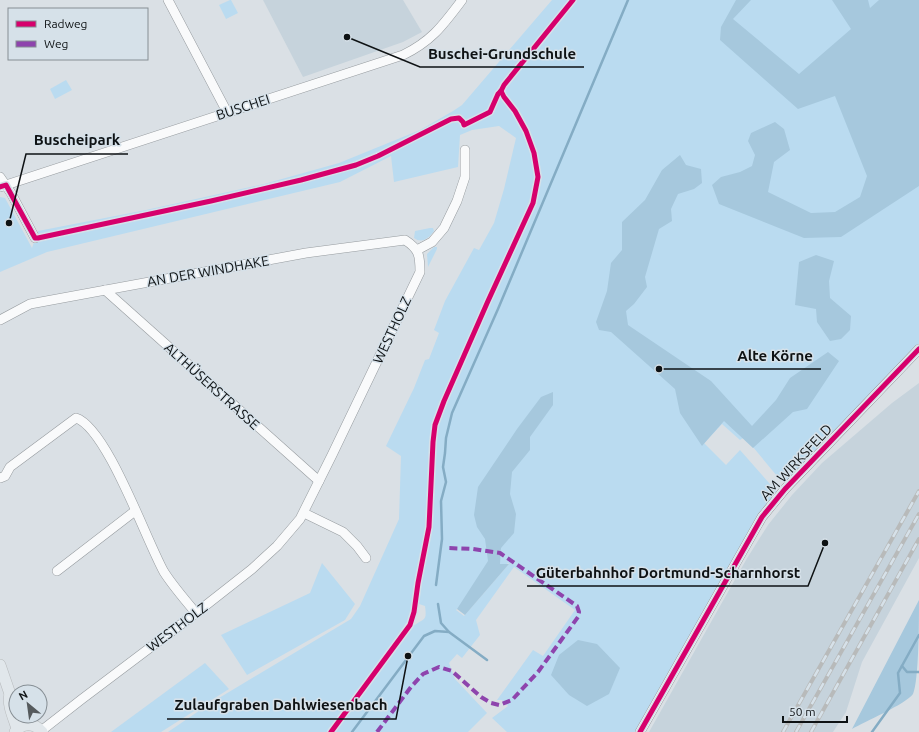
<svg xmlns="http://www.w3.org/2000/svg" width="919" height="732" viewBox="0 0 919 732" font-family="Ubuntu,sans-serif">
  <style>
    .built { fill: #c6d3dc }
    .green { fill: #badbf0; fill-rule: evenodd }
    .forest { fill: #a6c8dd }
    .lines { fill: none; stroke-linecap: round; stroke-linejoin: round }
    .stream { stroke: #84acc4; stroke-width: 2.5 }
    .minor-casing { stroke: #969b9f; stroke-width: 10 }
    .major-casing { stroke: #b8bbbd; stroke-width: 12 }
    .minor { stroke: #f9fafb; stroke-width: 9 }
    .major { stroke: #e1e7eb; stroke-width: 11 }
    .rail-casing { stroke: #b8baba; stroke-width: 4 }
    .rail { stroke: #d6e1e9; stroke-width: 2.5; stroke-dasharray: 8; stroke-linecap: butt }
    .quiet { stroke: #8e44ad; stroke-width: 4; stroke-dasharray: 8 4; stroke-linecap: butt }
    .cycleway-casing { stroke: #d6e1e9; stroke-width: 8 }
    .cycleway { stroke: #d6006c; stroke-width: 5 }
    .labels { text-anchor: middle; stroke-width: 3; stroke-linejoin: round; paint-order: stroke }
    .street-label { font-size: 14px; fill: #0e1214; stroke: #d6e1e9 }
    .leader { fill: none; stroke: #0e1214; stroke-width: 1.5 }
    .callout-dot { fill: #0e1214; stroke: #d6e1e9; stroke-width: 1.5 }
    .callout-label { font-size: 15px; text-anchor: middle; font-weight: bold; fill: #0e1214; stroke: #d6e1e9; stroke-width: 3; stroke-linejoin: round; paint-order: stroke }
  </style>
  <rect width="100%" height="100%" fill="#dae0e5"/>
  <g class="built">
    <polygon points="263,0 403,0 422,32 403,42 303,77"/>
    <polygon points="919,383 919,558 862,662 846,712 833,732 649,732 746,560 768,525 792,495 822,463 892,403"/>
  </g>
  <g class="green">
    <polygon points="230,0 231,0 238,13 226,19 219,5"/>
    <path d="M552 0H919V346L787 480H781L777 476 753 447 743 438 740 440 722 424 704 443 726 465 740 450 777 492 638 732H507L492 718 508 706 502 700H497L533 650 543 656 575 610 514 567 476 620 480 635 462 658 457 654 449 663 455 679 487 713 468 732H334L413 626C425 618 427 621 425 606L419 604 413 623H406L400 633 327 732H168L209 704 351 619 360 606 399 519 401 456 386 446 414 388 425 360 429 359 439 333 434 330 445 301 474 248 479 250 494 223 504 189 516 138 499 126 472 130 460 135 458 167 394 182 391 156 340 182 47 252 0 272V197L5 198 32 248 38 231 146 210 264 184 339 163 420 130 453 111 462 105ZM508 563 509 564 464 616 456 610Z"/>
    <polygon points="66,80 72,90 55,99 50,89"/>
    <path d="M430 228H433L434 231C429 238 422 244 414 238L415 231Z"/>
    <polygon points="434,247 437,247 437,249 428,267 427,254"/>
    <polygon points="322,563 355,604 345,620 247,675 221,635 310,593"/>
    <polygon points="205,663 229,689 161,732 111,732"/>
  </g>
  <g class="forest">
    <polygon points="736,0 751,0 733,19 799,74 851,29 832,0 868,0 870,8 879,0 919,0 919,186 841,237 804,238 719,204 712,185 721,177 740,172 752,166 755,155 748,141 751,133 775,122 784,129 790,150 774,162 768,192 811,213 835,212 860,197 867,176 835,96 798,109 720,40 721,27"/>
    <polygon points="680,155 686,165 701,169 702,183 694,189 678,194 671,209 672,221 659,229 645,277 647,287 634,304 626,311 628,325 711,381 752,426 776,400 790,378 828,352 839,361 807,409 793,412 753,448 724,421 702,446 680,413 675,389 611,332 599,330 596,322 607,291 611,263 622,250 622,222 645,200 662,170"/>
    <polygon points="816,255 834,261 829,281 830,298 851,316 850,330 841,339 830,341 817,322 816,309 795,305 799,262"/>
    <polygon points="553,392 553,405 530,437 530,450 512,472 510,494 516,514 514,533 501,548 500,564 509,564 465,615 457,609 488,561 485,539 477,527 474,515 478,487 517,429 541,397"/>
    <path d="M919 600C919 619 919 681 913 694 906 704 864 722 852 729Z"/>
    <polygon points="578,640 597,644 620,668 609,694 587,706 569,695 551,675 559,655"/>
  </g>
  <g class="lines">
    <g class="stream">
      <polyline points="436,585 442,539 441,501 446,482 443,467 445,453 446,438 452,413 498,309 628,0"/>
      <polyline points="438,604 441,623 449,632"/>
      <polyline points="902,666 907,672 919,672"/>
      <polyline points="352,732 424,636 435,631 449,632 487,660"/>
      <polyline points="872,732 900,693 898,673 919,635"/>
    </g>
    <defs>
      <g id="minor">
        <polyline points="168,0 227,112"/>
        <polyline points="0,177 11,193 35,238"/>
        <path d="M0 187 403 55C432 41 443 25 462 0"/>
        <polyline points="417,250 432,242 444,228 457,201 465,177 465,150"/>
        <polyline points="105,290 319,481"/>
        <path d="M0 320 30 304 306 253 405 240C419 249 420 255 420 272L332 455 300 519 277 546 252 569 196 613 82 699 41 731"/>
        <path d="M0 478 5 476 10 467 76 418C107 428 146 540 164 572 173 586 185 600 196 613"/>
        <polyline points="304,513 343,532 357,546 366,558"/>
        <polyline points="57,571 135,511"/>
        <polyline points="640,732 762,517 785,489 919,349"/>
      </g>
      <g id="major">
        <polyline points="0,665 10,694 16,702"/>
        <path d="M10 694C7 705 14 718 17 729"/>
        <path d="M15 732C22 723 34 722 42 732"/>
      </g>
    </defs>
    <use href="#minor" class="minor-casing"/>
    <use href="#major" class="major-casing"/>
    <use href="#minor" class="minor"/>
    <use href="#major" class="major"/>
    <defs>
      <g id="rail">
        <polyline points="783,732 919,491"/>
        <polyline points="796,732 919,514"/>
        <polyline points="811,732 919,539"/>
      </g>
    </defs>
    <use href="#rail" class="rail-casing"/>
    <use href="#rail" class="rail"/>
    <polyline class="quiet" points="377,732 411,687 423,674 439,667 452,671 481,697 491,703 499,705 512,700 538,672 578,617 579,612 577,606 500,553 473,549 447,548"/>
    <defs>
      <g id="cycleway">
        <polyline points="0,187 6,185 35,238 38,238 211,201 301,180 356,165 378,156 451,119 459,118 463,122 464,125 490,112 498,94 501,91 504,85 573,0"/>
        <polyline points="331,732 410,625 414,612 418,583 429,527 433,442 435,425 444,401 488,301 533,203 538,177 534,153 526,131 515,111 504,97 501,91"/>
        <polyline points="640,732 762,517 785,489 919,349"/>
      </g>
    </defs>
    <use href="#cycleway" class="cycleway-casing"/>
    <use href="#cycleway" class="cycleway"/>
  </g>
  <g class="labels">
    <g class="street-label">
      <text transform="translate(243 107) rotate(-18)" y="5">BUSCHEI</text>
      <text transform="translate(208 271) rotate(-10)" y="5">AN DER WINDHAKE</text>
      <text transform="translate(392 330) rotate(-65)" y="5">WESTHOLZ</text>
      <text transform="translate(212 386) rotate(42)" y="5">ALTHÜSERSTRASSE</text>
      <text transform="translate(796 462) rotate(-47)" y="5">AM WIRKSFELD</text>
      <text transform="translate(177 627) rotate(-37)" y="5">WESTHOLZ</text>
    </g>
  </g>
  <path class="leader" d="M347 37L420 67H584M9 223L26 154H128M659 369L729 369H821M825 543L808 586H527M408 656L396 719H167"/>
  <g class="callout-dot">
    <circle cx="347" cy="37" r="4"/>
    <circle cx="9" cy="223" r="4"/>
    <circle cx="659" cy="369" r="4"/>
    <circle cx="825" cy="543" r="4"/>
    <circle cx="408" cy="656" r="4"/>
  </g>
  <g class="callout-label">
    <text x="502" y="59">Buschei-Grundschule</text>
    <text x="77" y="145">Buscheipark</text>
    <text x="775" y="361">Alte Körne</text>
    <text x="668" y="578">Güterbahnhof Dortmund-Scharnhorst</text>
    <text x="281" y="710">Zulaufgraben Dahlwiesenbach</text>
  </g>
  <rect x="8" y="8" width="140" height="52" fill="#d6e1e9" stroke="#868e94"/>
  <rect x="16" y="21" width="20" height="6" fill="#d6006c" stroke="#868e94"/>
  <text x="44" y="28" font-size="12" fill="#0e1214">Radweg</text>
  <rect x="16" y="41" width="20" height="6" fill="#8e44ad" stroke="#868e94"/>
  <text x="44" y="48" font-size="12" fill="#0e1214">Weg</text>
  <g transform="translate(28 704) rotate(331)"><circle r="19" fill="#d6e1e9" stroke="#868e94"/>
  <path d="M0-3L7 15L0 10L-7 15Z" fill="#555a5d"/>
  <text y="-6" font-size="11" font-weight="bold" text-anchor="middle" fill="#0e1214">N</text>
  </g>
  <path d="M783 716v6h64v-6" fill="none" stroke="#0e1214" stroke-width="2"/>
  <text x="789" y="716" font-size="12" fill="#0e1214" stroke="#d6e1e9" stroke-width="3" paint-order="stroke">50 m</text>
</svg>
